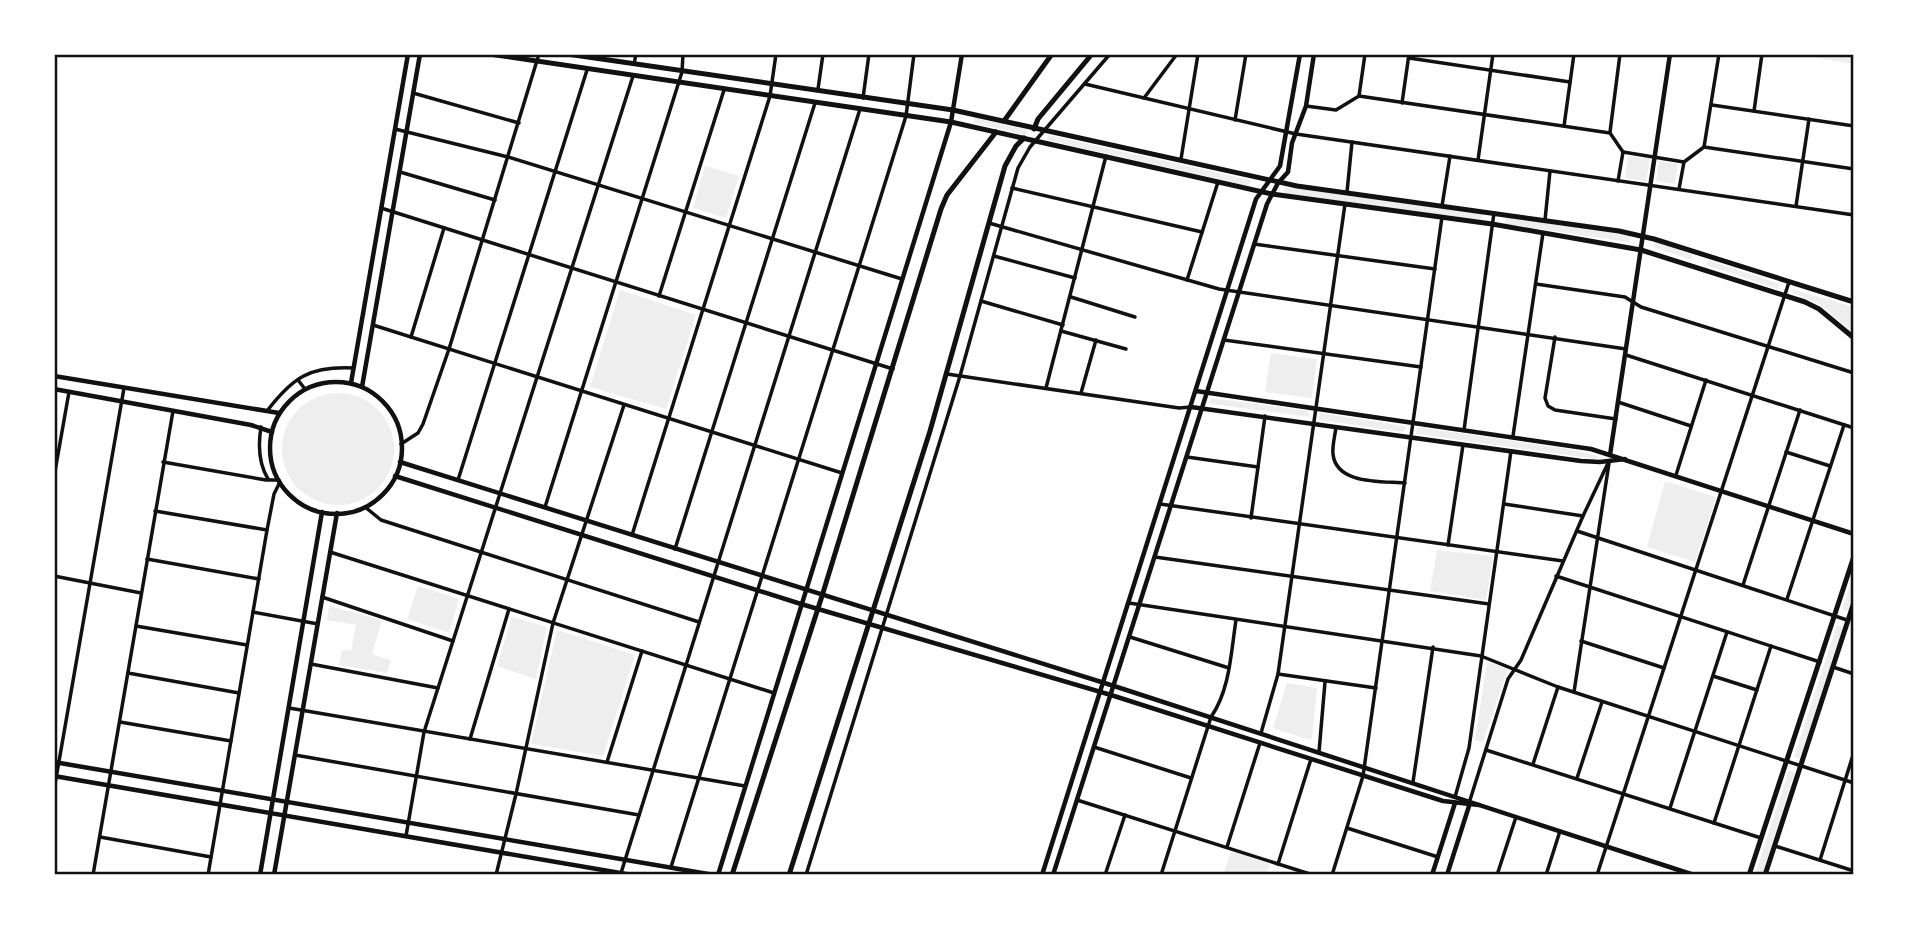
<svg xmlns="http://www.w3.org/2000/svg" width="1908" height="929" viewBox="0 0 1908 929" font-family="'Work Sans',sans-serif">
  <style>
    .green { fill: #eee }
    .lines { fill: none; stroke-linecap: round; stroke-linejoin: round }
    .minor { stroke: #111; stroke-width: 3.5 }
    .tertiary { stroke: #111; stroke-width: 4.5 }
    .secondary { stroke: #111; stroke-width: 5 }
    .neatline { fill: none; stroke: #111; stroke-width: 2.5 }
  </style>
  <rect width="100%" height="100%" fill="#fff"/>
  <g class="green">
    <polygon points="1792,54 1854,54 1854,64 1800,55"/>
    <polygon points="975,118 1028,130 1026,135 973,123"/>
    <polygon points="1048,135 1251,180 1249,186 1047,140"/>
    <polygon points="1628,156 1650,159 1646,181 1625,178"/>
    <polygon points="1659,161 1678,164 1675,184 1656,181"/>
    <polygon points="705,166 739,176 726,218 693,208"/>
    <polygon points="1285,187 1482,214 1481,220 1284,193"/>
    <polygon points="1506,217 1619,233 1631,236 1629,242 1505,224"/>
    <polygon points="1655,242 1693,255 1691,260 1653,247"/>
    <polygon points="1708,260 1780,284 1778,289 1706,265"/>
    <polygon points="1791,289 1854,307 1854,334 1823,306 1793,293"/>
    <polygon points="620,290 696,315 666,409 590,387"/>
    <polygon points="1271,353 1317,359 1312,398 1265,392"/>
    <circle cx="338" cy="449" r="56"/>
    <polygon points="1212,398 1308,411 1310,417 1211,404 1209,402"/>
    <polygon points="1321,413 1404,426 1407,428 1403,432 1320,420 1318,418"/>
    <polygon points="1418,427 1568,449 1598,456 1595,459 1417,434 1415,431"/>
    <polygon points="1665,481 1716,497 1695,562 1647,547"/>
    <polygon points="1437,550 1493,556 1486,600 1430,591"/>
    <polygon points="1854,572 1854,594 1848,611 1842,609"/>
    <polygon points="418,586 459,599 449,633 407,619"/>
    <polygon points="329,606 382,620 372,654 391,660 387,673 339,665 342,650 351,651 356,625 327,620"/>
    <polygon points="512,617 547,627 536,679 497,666"/>
    <polygon points="1837,625 1843,627 1800,759 1794,757"/>
    <polygon points="557,630 635,655 603,756 531,744"/>
    <polygon points="1487,662 1508,669 1483,742 1475,740"/>
    <polygon points="1287,683 1317,688 1312,738 1310,740 1273,728"/>
    <polygon points="1789,770 1795,772 1762,875 1755,875"/>
    <polygon points="1231,851 1270,864 1266,875 1223,875"/>
  </g>
  <g class="lines">
    <g class="minor">
      <polyline points="1409,58 1570,82"/>
      <polyline points="634,64 636,54"/>
      <polyline points="1085,84 1296,134 1854,215"/>
      <polyline points="818,89 823,54"/>
      <polyline points="413,93 519,123"/>
      <polyline points="1359,96 1365,54"/>
      <polyline points="863,98 869,54"/>
      <polyline points="1144,98 1177,54"/>
      <polyline points="1402,103 1409,54"/>
      <polyline points="1712,105 1854,126"/>
      <polyline points="1306,106 1336,110 1359,96 1610,133"/>
      <polyline points="1754,111 1762,54"/>
      <polyline points="1235,120 1246,54"/>
      <polyline points="1564,126 1574,54"/>
      <polyline points="395,129 508,157 902,279"/>
      <polyline points="1610,132 1620,54"/>
      <polyline points="1610,133 1623,152"/>
      <polyline points="1704,147 1854,169"/>
      <polyline points="1704,147 1719,54"/>
      <polyline points="1623,152 1684,162"/>
      <polyline points="1181,159 1198,54"/>
      <polyline points="1478,160 1493,54"/>
      <polyline points="400,172 495,200"/>
      <polyline points="1618,181 1623,152"/>
      <polyline points="1012,188 1202,232"/>
      <polyline points="1679,189 1684,162 1704,147"/>
      <polyline points="1347,192 1352,142"/>
      <polyline points="1442,206 1450,156"/>
      <polyline points="1796,206 1809,119"/>
      <polyline points="381,208 893,369"/>
      <polyline points="1545,220 1550,171"/>
      <polyline points="989,223 1219,289 1626,349"/>
      <polyline points="1254,244 1435,269"/>
      <polyline points="994,256 1075,278"/>
      <polyline points="1187,280 1218,182"/>
      <polyline points="1536,284 1625,297 1641,307 1854,373"/>
      <polyline points="659,296 724,90"/>
      <polyline points="1071,297 1135,317"/>
      <polyline points="981,301 1063,325"/>
      <polyline points="373,325 842,473"/>
      <polyline points="1061,331 1126,349"/>
      <polyline points="411,337 444,228"/>
      <polyline points="1555,337 1545,398 1548,406 1555,410 1616,419"/>
      <polyline points="1224,340 1421,367"/>
      <polyline points="1626,355 1854,428"/>
      <polyline points="947,374 1179,408 1191,407"/>
      <polyline points="298,380 305,389"/>
      <polyline points="1046,388 1106,156"/>
      <polyline points="1081,393 1096,340"/>
      <polyline points="1618,402 1691,426"/>
      <path d="M267 411C293 377 310 366 353 368"/>
      <path d="M261 427C258 445 259 464 268 479"/>
      <path d="M1336 427C1335 436 1332 446 1333 454 1336 485 1383 481 1405 483"/>
      <polyline points="1464,430 1494,213"/>
      <polyline points="1513,436 1543,233"/>
      <polyline points="401,444 418,433 423,424 449,349 539,54"/>
      <polyline points="1786,452 1830,466"/>
      <polyline points="1187,457 1258,467"/>
      <polyline points="163,462 266,480 279,480"/>
      <polyline points="1676,475 1706,380"/>
      <polyline points="54,477 69,392"/>
      <polyline points="458,480 587,70"/>
      <polyline points="1160,504 1563,561"/>
      <polyline points="1504,504 1583,516"/>
      <polyline points="365,507 381,520 699,622"/>
      <polyline points="545,507 682,72 683,54"/>
      <polyline points="155,511 267,530"/>
      <polyline points="1251,518 1265,416"/>
      <polyline points="1577,531 1847,620"/>
      <polyline points="632,535 770,96 776,54"/>
      <polyline points="1448,545 1463,445"/>
      <polyline points="675,549 815,103"/>
      <polyline points="330,552 774,693"/>
      <polyline points="1155,557 1489,604"/>
      <polyline points="147,559 259,579"/>
      <polyline points="54,576 141,593"/>
      <polyline points="1556,576 1820,662"/>
      <polyline points="1743,585 1800,410"/>
      <polyline points="322,597 453,641"/>
      <polyline points="1787,599 1844,425"/>
      <polyline points="1129,603 1481,656 1558,687 1854,783"/>
      <polyline points="253,612 318,624"/>
      <polyline points="136,626 247,645"/>
      <polyline points="1130,637 1229,668"/>
      <polyline points="1581,641 1664,668"/>
      <polyline points="311,664 438,688"/>
      <polyline points="1833,667 1854,674"/>
      <polyline points="128,673 239,693"/>
      <polyline points="1278,674 1376,688"/>
      <polyline points="1713,676 1757,690"/>
      <polyline points="1574,692 1609,463"/>
      <polyline points="289,708 745,786"/>
      <polyline points="120,722 231,741"/>
      <polyline points="1261,733 1278,674 1345,204"/>
      <polyline points="470,739 509,609"/>
      <polyline points="1094,747 1191,778"/>
      <polyline points="1486,750 1761,838"/>
      <polyline points="1319,752 1325,682"/>
      <polyline points="295,755 639,815"/>
      <polyline points="607,762 642,651"/>
      <polyline points="1533,764 1558,687"/>
      <polyline points="1577,778 1602,702"/>
      <polyline points="1413,782 1433,647"/>
      <polyline points="54,790 124,388"/>
      <polyline points="1455,797 1469,748 1511,451"/>
      <polyline points="1077,800 1313,875"/>
      <polyline points="1470,800 1508,679 1521,660 1583,516 1609,461"/>
      <polyline points="1670,808 1727,632"/>
      <polyline points="1714,823 1771,646"/>
      <polyline points="1347,828 1438,857"/>
      <polyline points="406,836 424,732 633,76"/>
      <polyline points="100,837 211,857"/>
      <polyline points="1775,846 1854,871"/>
      <polyline points="1227,847 1260,743"/>
      <polyline points="1820,860 1854,752"/>
      <polyline points="1278,864 1311,759"/>
      <polyline points="671,867 906,116 914,54"/>
      <polyline points="621,873 860,109"/>
      <polyline points="93,875 173,411"/>
      <polyline points="208,875 267,530 274,494 280,482"/>
      <polyline points="496,875 516,794 553,623 624,405"/>
      <polyline points="806,875 960,376 1018,168 1030,147 1110,54"/>
      <polyline points="1105,875 1125,815"/>
      <path d="M1161 875 1211 717C1230 690 1231 652 1236 620"/>
      <polyline points="1332,875 1363,776 1442,217"/>
      <polyline points="1497,875 1516,817"/>
      <polyline points="1546,875 1560,831"/>
      <polyline points="1597,875 1789,282"/>
    </g>
    <g class="tertiary">
      <polyline points="54,376 279,413"/>
      <circle cx="336" cy="448" r="66"/>
      <polyline points="351,383 408,54"/>
      <polyline points="362,387 420,54"/>
      <polyline points="54,389 251,425 272,432"/>
      <polyline points="1196,391 1591,449 1854,534"/>
      <polyline points="1191,407 1581,461 1600,462 1625,459"/>
      <polyline points="1610,455 1670,54"/>
      <polyline points="400,462 1114,686 1694,875"/>
      <polyline points="395,476 801,604 1111,695 1443,801 1479,805"/>
      <polyline points="54,762 714,875"/>
      <polyline points="54,776 632,875"/>
      <polyline points="260,875 322,512"/>
      <polyline points="274,875 337,513"/>
      <polyline points="718,875 951,122 962,54"/>
      <polyline points="1042,875 1256,199 1280,166 1300,54"/>
      <polyline points="1053,875 1267,204 1278,183 1288,172 1292,143 1306,106 1314,54"/>
      <polyline points="1432,875 1455,803"/>
      <polyline points="1447,875 1469,806"/>
    </g>
    <g class="secondary">
      <polyline points="489,54 951,122 1272,194 1492,224 1641,250 1805,302 1819,309 1854,338"/>
      <polyline points="567,54 953,110 1297,186 1619,231 1654,239 1854,302"/>
      <polyline points="1004,121 1052,54"/>
      <polyline points="1034,129 1038,119 1092,54"/>
      <polyline points="732,875 822,596 941,209 947,195 996,132"/>
      <polyline points="789,875 930,431 1005,166 1016,146 1024,138"/>
      <polyline points="1749,875 1854,556"/>
      <polyline points="1765,875 1854,602"/>
    </g>
  </g>
  <rect width="1908" height="929" fill="none" stroke="#ffffff" stroke-width="112"/>
  <rect x="56" y="56" width="1796" height="817" class="neatline"/>
</svg>
